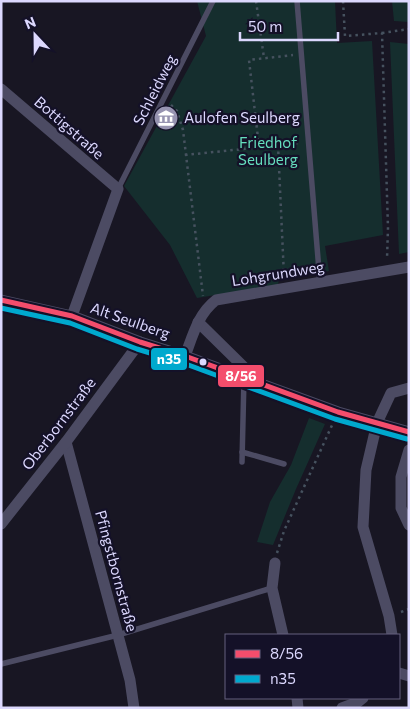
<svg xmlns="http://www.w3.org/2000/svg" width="410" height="709" viewBox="0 0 410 709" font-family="Commissioner,sans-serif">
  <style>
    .green { fill: #152e2e }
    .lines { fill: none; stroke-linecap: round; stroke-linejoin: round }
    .path { stroke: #46525f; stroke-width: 2.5; stroke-dasharray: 2.5 4; stroke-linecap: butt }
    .service { stroke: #4c4b63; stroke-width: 5.5 }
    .minor { stroke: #4c4b63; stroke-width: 11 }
    .bus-1-casing { stroke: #141128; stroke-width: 9 }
    .bus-2-casing { stroke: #141128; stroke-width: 9 }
    .bus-1 { stroke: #f44d6c; stroke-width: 5 }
    .bus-2 { stroke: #00a9ce; stroke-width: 5 }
    .bus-dot { fill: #dcd8fe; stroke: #141128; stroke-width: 2 }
    .labels { text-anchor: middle; stroke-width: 4.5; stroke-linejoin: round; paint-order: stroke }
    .street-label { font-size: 15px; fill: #dcd8fe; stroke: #141128 }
    .poi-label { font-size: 15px; fill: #dcd8fe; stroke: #141128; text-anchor: start }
    .park-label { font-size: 15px; fill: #65ddbd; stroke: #141128 }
    .line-badge { stroke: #141128; stroke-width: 2 }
    .badge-label { font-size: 14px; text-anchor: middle; font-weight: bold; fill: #fff }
  </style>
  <rect width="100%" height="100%" fill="#181623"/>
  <g class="green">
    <polygon points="197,1 335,1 337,43 372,41 383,235 325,246 329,271 313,275 312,269 280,271 278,285 197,298 170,245 124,186 206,36"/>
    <polygon points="392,1 409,1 409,22 394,21"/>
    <polygon points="390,42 409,44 409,252 399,254"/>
    <polygon points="309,418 325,424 296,489 273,545 257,542 270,502 291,465"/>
  </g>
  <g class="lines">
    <g class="path">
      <polyline points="256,1 264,58"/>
      <polyline points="343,1 345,36 382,33 388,228 387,259"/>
      <polyline points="382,33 409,29"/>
      <polyline points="171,105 177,111 183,130 203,296"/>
      <polyline points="278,145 284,276"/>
      <polyline points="259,147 249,60 293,55"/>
      <polyline points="185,155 301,143"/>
      <polyline points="277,553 284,531 333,423"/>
      <polyline points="401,612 409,609"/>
    </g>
    <g class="service">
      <polyline points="297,1 320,283"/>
      <polyline points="118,189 213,1"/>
      <polyline points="242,452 284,464"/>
      <polyline points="242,462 244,378"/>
      <polyline points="1,664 118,635 272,588"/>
    </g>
    <g class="minor">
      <polyline points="1,89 118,189 72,316"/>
      <polyline points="1,300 72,316 140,342 185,356 338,412 409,432"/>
      <polyline points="198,322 259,382"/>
      <path d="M185 356C193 335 198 314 216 300L409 267"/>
      <polyline points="66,442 130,680 134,708"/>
      <polyline points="409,450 401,477 401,508 409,525"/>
      <polyline points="1,524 66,442 140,342"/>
      <polyline points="275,563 272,588 283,635"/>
      <polyline points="392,635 389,616 363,527 366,470 377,423 391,393 409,388"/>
      <polyline points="399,673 409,676"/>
      <polyline points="297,698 298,708"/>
      <polyline points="342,708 358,702 363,698"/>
    </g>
    <defs>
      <polyline id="bus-1" points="1,300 72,316 140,342 185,356 338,412 409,432"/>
      <polyline id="bus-2" points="1,308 70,323 137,349 183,363 335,419 407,439"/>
    </defs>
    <use href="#bus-1" class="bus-1-casing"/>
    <use href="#bus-2" class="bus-2-casing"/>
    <use href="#bus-1" class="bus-1"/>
    <use href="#bus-2" class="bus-2"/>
  </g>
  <defs>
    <symbol id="museum-disc" viewBox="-11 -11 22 22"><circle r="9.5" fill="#9794b1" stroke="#141128"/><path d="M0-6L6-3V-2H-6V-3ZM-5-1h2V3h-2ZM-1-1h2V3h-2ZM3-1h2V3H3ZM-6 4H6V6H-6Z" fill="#fff"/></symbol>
  </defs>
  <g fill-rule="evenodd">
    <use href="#museum-disc" x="152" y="104" width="28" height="28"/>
  </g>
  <circle class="bus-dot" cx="203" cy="362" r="4.5"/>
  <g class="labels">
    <g class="street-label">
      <text transform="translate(155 90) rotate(-63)" y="5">Schleidweg</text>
      <text transform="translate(69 128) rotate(41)" y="5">Bottigstraße</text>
      <text transform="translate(278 274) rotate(-9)" y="5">Lohgrundweg</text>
      <text transform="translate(130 321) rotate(19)" y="5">Alt Seulberg</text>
      <text transform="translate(59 424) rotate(-53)" y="5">Oberbornstraße</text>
      <text transform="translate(116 571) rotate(75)" y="5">Pfingstbornstraße</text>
    </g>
    <g class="poi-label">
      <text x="184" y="123">Aulofen Seulberg</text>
    </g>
    <g class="park-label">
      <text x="268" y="148">Friedhof<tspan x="268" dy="17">Seulberg</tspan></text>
    </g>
  </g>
  <g class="line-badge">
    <rect x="150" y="347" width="38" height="24" rx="5" fill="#00a9ce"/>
    <rect x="217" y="364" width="48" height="24" rx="5" fill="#f44d6c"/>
  </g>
  <g class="badge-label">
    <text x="169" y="364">n35</text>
    <text x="241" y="381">8/56</text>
  </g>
  <rect width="410" height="709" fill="none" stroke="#dcd8fe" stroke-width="5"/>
  <rect x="225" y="634" width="175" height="65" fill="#141128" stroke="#64617e"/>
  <rect x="235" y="650" width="25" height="8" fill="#f44d6c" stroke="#64617e"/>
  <text x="270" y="659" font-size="15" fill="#dcd8fe">8/56</text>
  <rect x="235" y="675" width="25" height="8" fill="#00a9ce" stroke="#64617e"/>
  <text x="270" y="684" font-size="15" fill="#dcd8fe">n35</text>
  <g transform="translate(35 35) rotate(338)" stroke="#141128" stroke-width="4" paint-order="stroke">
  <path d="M0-4L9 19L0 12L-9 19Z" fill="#dcd8fe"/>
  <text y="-8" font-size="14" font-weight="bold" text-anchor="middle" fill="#dcd8fe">N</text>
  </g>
  <path d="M240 32v8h98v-8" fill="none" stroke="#dcd8fe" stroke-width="2.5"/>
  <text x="248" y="32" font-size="15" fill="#dcd8fe" stroke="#141128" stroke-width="4" paint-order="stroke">50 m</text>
</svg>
